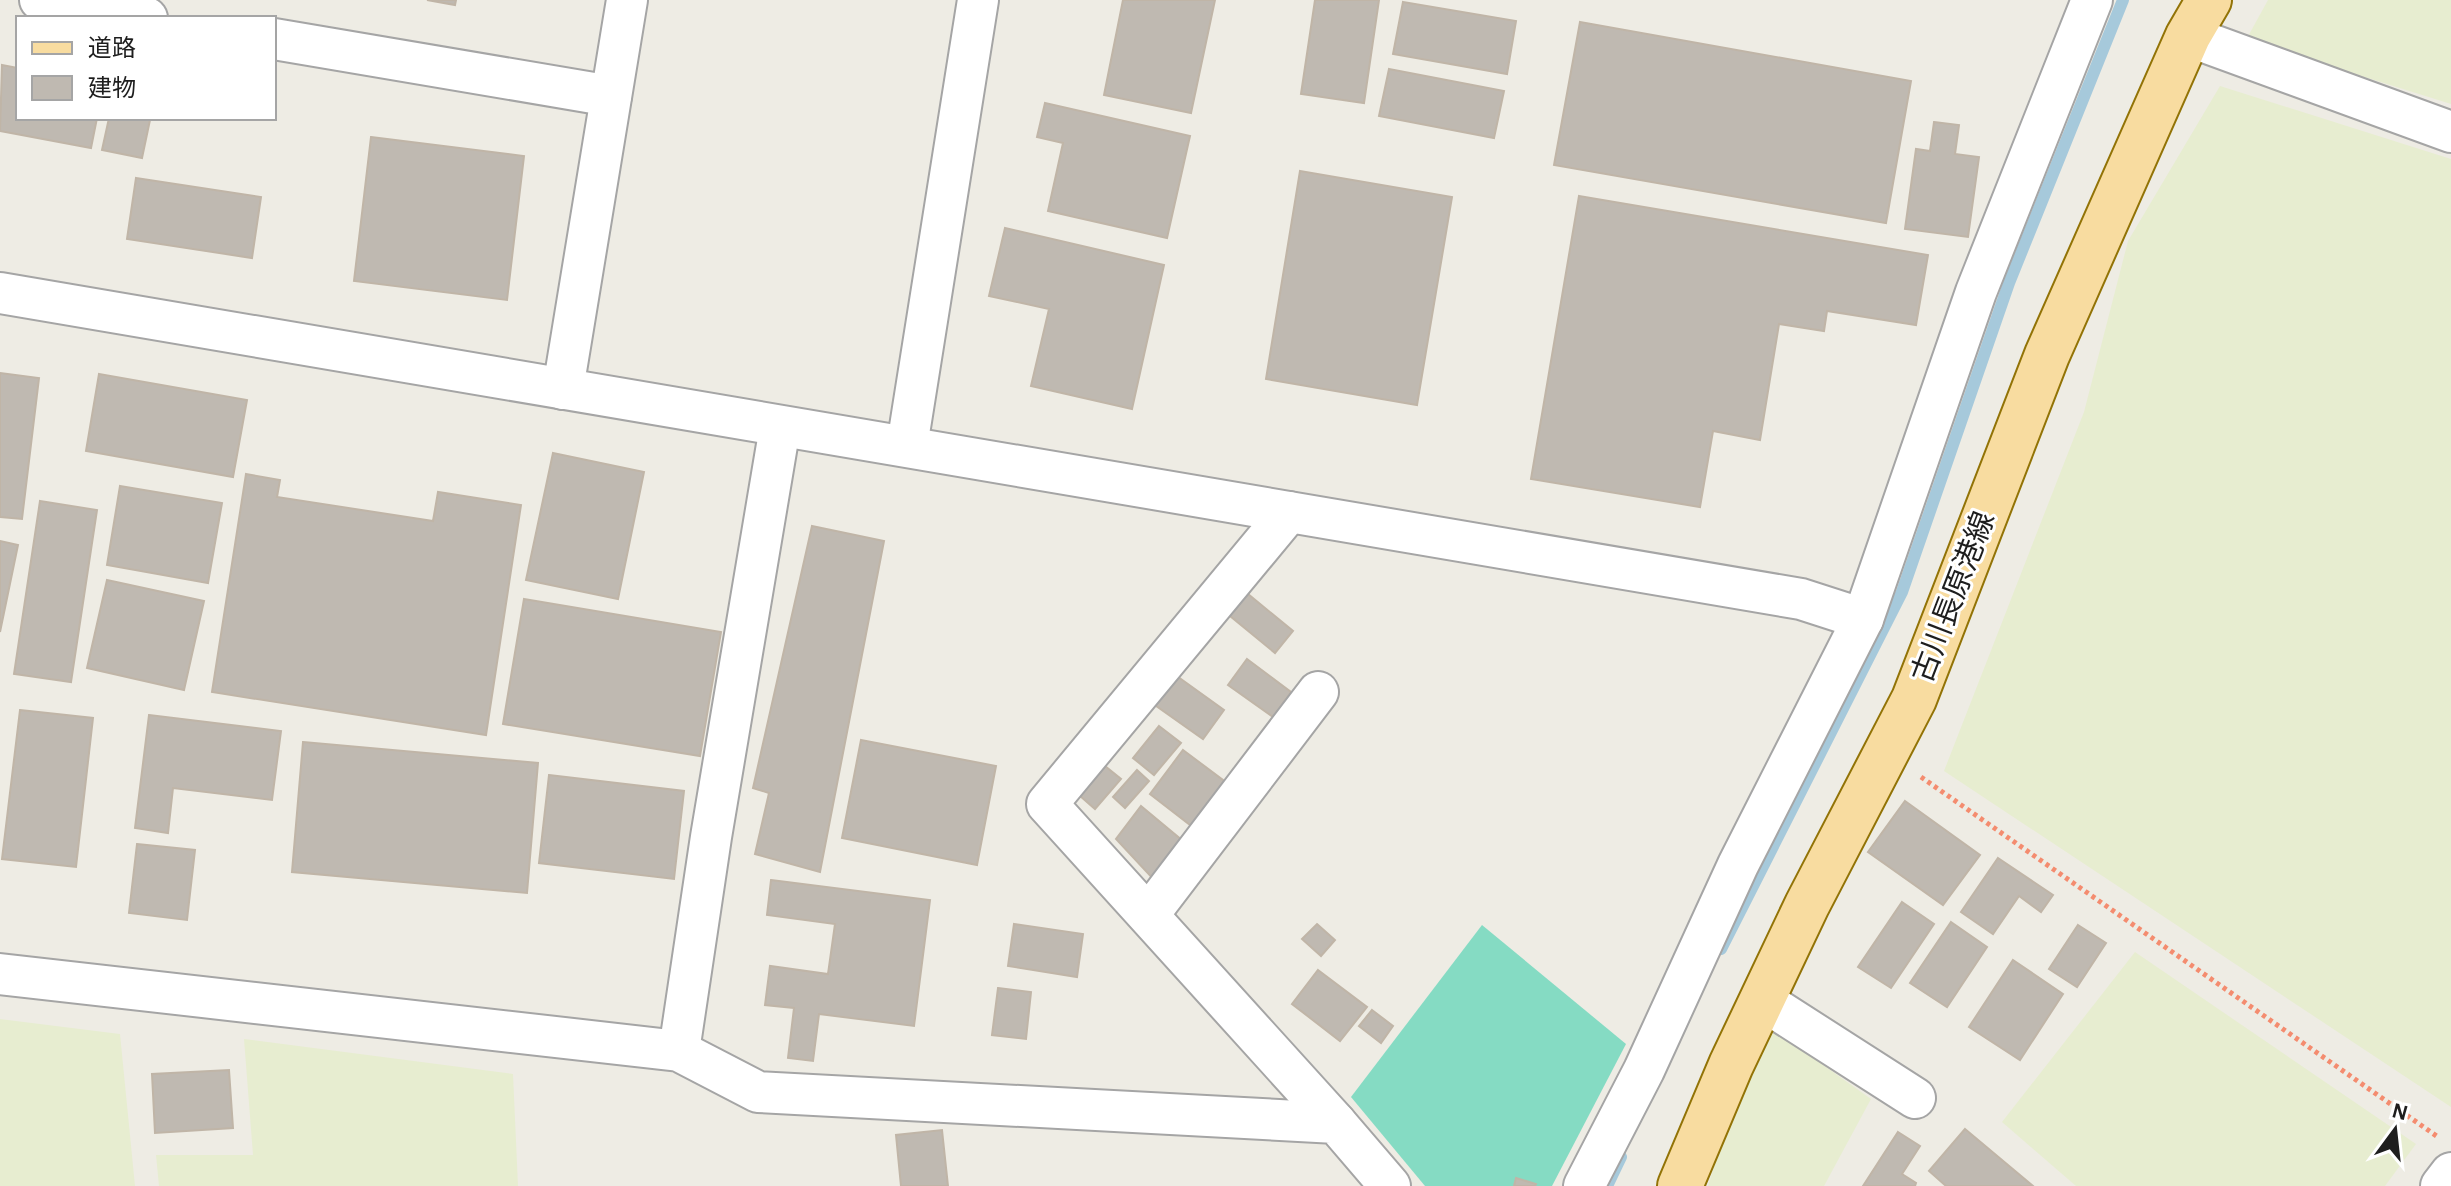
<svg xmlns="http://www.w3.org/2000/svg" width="2451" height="1186" viewBox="0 0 2451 1186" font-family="'Alegreya Sans','Noto Sans JP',sans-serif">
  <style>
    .farmland { fill: #e7edd0 }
    .pitch { fill: #85dbc3 }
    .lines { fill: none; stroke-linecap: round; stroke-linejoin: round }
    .stream { stroke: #a6c9db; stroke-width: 12 }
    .building { fill: #bfb9b1; stroke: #c0b5a7; stroke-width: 2 }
    .minor-casing { stroke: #a5a5a5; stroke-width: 44 }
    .major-casing { stroke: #927306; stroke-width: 48 }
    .path { stroke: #f48c6f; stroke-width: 5; stroke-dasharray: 4 4; stroke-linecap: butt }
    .minor { stroke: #fff; stroke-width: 40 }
    .major { stroke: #f8dca0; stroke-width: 44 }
    .labels { text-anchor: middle; stroke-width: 6; stroke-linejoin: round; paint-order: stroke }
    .street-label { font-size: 30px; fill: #1e1e1e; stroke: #fff }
  </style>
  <rect width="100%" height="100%" fill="#eeece4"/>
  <g class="farmland">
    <polygon points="2268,0 2451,0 2451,104 2246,40"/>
    <polygon points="2220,86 2451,159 2451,1107 1944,771 2084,412 2128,241"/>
    <polygon points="2135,952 2416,1144 2385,1186 2076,1186 2002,1122"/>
    <polygon points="0,1019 120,1034 135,1186 0,1186"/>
    <polygon points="1774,1030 1871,1099 1824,1186 1708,1186 1747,1062"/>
    <polygon points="244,1039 513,1074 518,1186 159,1186 156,1155 253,1155"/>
  </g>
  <polygon class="pitch" points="1482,925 1626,1044 1552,1186 1425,1186 1351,1097"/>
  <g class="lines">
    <g class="stream">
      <polyline points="1721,949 1902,592 2009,283 2123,0"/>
      <polyline points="1607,1186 1621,1157"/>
    </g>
  </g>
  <g class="building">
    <polygon points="427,0 456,0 455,5"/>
    <polygon points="1123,0 1215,0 1191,113 1104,95"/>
    <polygon points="1315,0 1379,0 1364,103 1301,94"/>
    <polygon points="1403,2 1516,21 1507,74 1393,54"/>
    <polygon points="1580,22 1911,81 1886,223 1554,165"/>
    <polygon points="2,65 18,68 18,118 97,118 91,148 0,131"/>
    <polygon points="1389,69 1504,91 1494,138 1379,116"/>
    <polygon points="1045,103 1190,136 1167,238 1048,211 1063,143 1037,137"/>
    <polygon points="109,118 150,120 142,158 102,150"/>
    <polygon points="1934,122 1959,125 1955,154 1979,157 1968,237 1905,229 1916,149 1930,151"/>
    <polygon points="371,137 524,156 507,300 354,281"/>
    <polygon points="1300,171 1452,197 1417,405 1266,379"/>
    <polygon points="136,178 261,197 252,258 127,239"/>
    <polygon points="1579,196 1928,255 1916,325 1827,311 1824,331 1779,324 1760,440 1713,431 1700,507 1531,479"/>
    <polygon points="1005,228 1164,265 1132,409 1031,386 1049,309 989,296"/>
    <polygon points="0,373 39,378 22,519 0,517"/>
    <polygon points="99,374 247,400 233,477 86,451"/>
    <polygon points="553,453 644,472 618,599 526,580"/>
    <polygon points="246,474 280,480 277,497 433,521 438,492 521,505 486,735 212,692"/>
    <polygon points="120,486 222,503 208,583 107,565"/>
    <polygon points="40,501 97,510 71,682 14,674"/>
    <polygon points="812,526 884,541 820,872 755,854 769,793 753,788"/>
    <polygon points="0,541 18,545 0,632"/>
    <polygon points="107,580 204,601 184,690 87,668"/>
    <polygon points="1242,589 1293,631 1275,653 1224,611"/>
    <polygon points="524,599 721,632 700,756 503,724"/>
    <polygon points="1247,659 1291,692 1273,717 1228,685"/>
    <polygon points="1174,674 1224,710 1203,739 1152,703"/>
    <polygon points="20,710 93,718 76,867 2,859"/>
    <polygon points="149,715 281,731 272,800 173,788 168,833 135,828"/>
    <polygon points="1159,726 1181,743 1154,775 1133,758"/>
    <polygon points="861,740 996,766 977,865 842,838"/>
    <polygon points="303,742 538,763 527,893 292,872"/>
    <polygon points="1183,750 1227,783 1194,828 1150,794"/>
    <polygon points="1105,766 1121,779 1095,809 1080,796"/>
    <polygon points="1137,770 1149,781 1125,808 1113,797"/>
    <polygon points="549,775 684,791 674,879 539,863"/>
    <polygon points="1905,801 1980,855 1943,905 1868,852"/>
    <polygon points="1141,806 1183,841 1156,882 1116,839"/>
    <polygon points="137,844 195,850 187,920 129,913"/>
    <polygon points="1998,858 2053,895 2041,912 2019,896 1993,934 1961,912"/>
    <polygon points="771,880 930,900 914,1026 819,1014 813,1061 788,1058 794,1008 765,1005 770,966 828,974 835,924 767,915"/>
    <polygon points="1902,902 1934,924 1891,988 1858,967"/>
    <polygon points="1951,922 1987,947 1947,1007 1910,983"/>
    <polygon points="1014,924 1083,934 1077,977 1008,966"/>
    <polygon points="1317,924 1335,940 1321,956 1302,939"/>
    <polygon points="2078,925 2106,943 2077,987 2049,969"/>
    <polygon points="2013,960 2063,994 2020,1060 1969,1027"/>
    <polygon points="1318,970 1367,1007 1340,1041 1292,1004"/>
    <polygon points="998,988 1031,992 1026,1039 992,1035"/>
    <polygon points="1372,1010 1393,1026 1381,1043 1359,1026"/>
    <polygon points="229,1070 233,1128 155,1133 152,1074"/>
    <polygon points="1965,1129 2033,1186 1946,1186 1929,1171"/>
    <polygon points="942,1130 948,1186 901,1186 896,1135"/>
    <polygon points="1898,1132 1920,1146 1902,1174 1916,1183 1915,1186 1863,1186"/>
    <polygon points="1516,1178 1536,1184 1535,1186 1514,1186"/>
  </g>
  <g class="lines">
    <defs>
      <g id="minor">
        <polyline points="40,0 147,18"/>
        <polyline points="2188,36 2451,132"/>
        <polyline points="274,39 611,96"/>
        <polyline points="0,293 1801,599 1863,619"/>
        <polyline points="563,389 627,0"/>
        <polyline points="907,446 978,0"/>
        <polyline points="1289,512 1047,804 1336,1123"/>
        <polyline points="1149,914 1318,692"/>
        <polyline points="0,974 679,1051 758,1092 1336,1123 1390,1186"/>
        <polyline points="1762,1000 1915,1098"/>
        <polyline points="679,1051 711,837 780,427"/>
        <polyline points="1584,1186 1644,1070 1738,865 1863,619 1976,292 2092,0"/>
        <polyline points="2441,1186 2451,1173"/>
      </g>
      <polyline id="major" points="1680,1186 1731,1065 1807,905 1914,699 2047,355 2188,36 2209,0"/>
    </defs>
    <use href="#minor" class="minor-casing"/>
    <use href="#major" class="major-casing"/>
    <polyline class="path" points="1921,777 2438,1137"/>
    <use href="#minor" class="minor"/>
    <use href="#major" class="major"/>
  </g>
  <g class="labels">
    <g class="street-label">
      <text transform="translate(1953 597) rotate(-69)" y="10">古川長原港線</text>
    </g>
  </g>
  <rect x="16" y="16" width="260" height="104" fill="#ffffff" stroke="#a5a5a5" stroke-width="2"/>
  <rect x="32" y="42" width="40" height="12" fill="#f8dca0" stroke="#a5a5a5" stroke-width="2"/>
  <text x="88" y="56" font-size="24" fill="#1e1e1e">道路</text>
  <rect x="32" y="76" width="40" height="24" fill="#bfb9b1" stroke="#a5a5a5" stroke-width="2"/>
  <text x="88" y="96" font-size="24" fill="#1e1e1e">建物</text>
  <g transform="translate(2395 1130) rotate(15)" stroke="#ffffff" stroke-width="6" paint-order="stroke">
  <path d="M0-6L14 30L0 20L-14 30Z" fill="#1e1e1e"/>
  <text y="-12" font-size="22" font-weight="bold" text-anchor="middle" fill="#1e1e1e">N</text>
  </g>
</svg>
